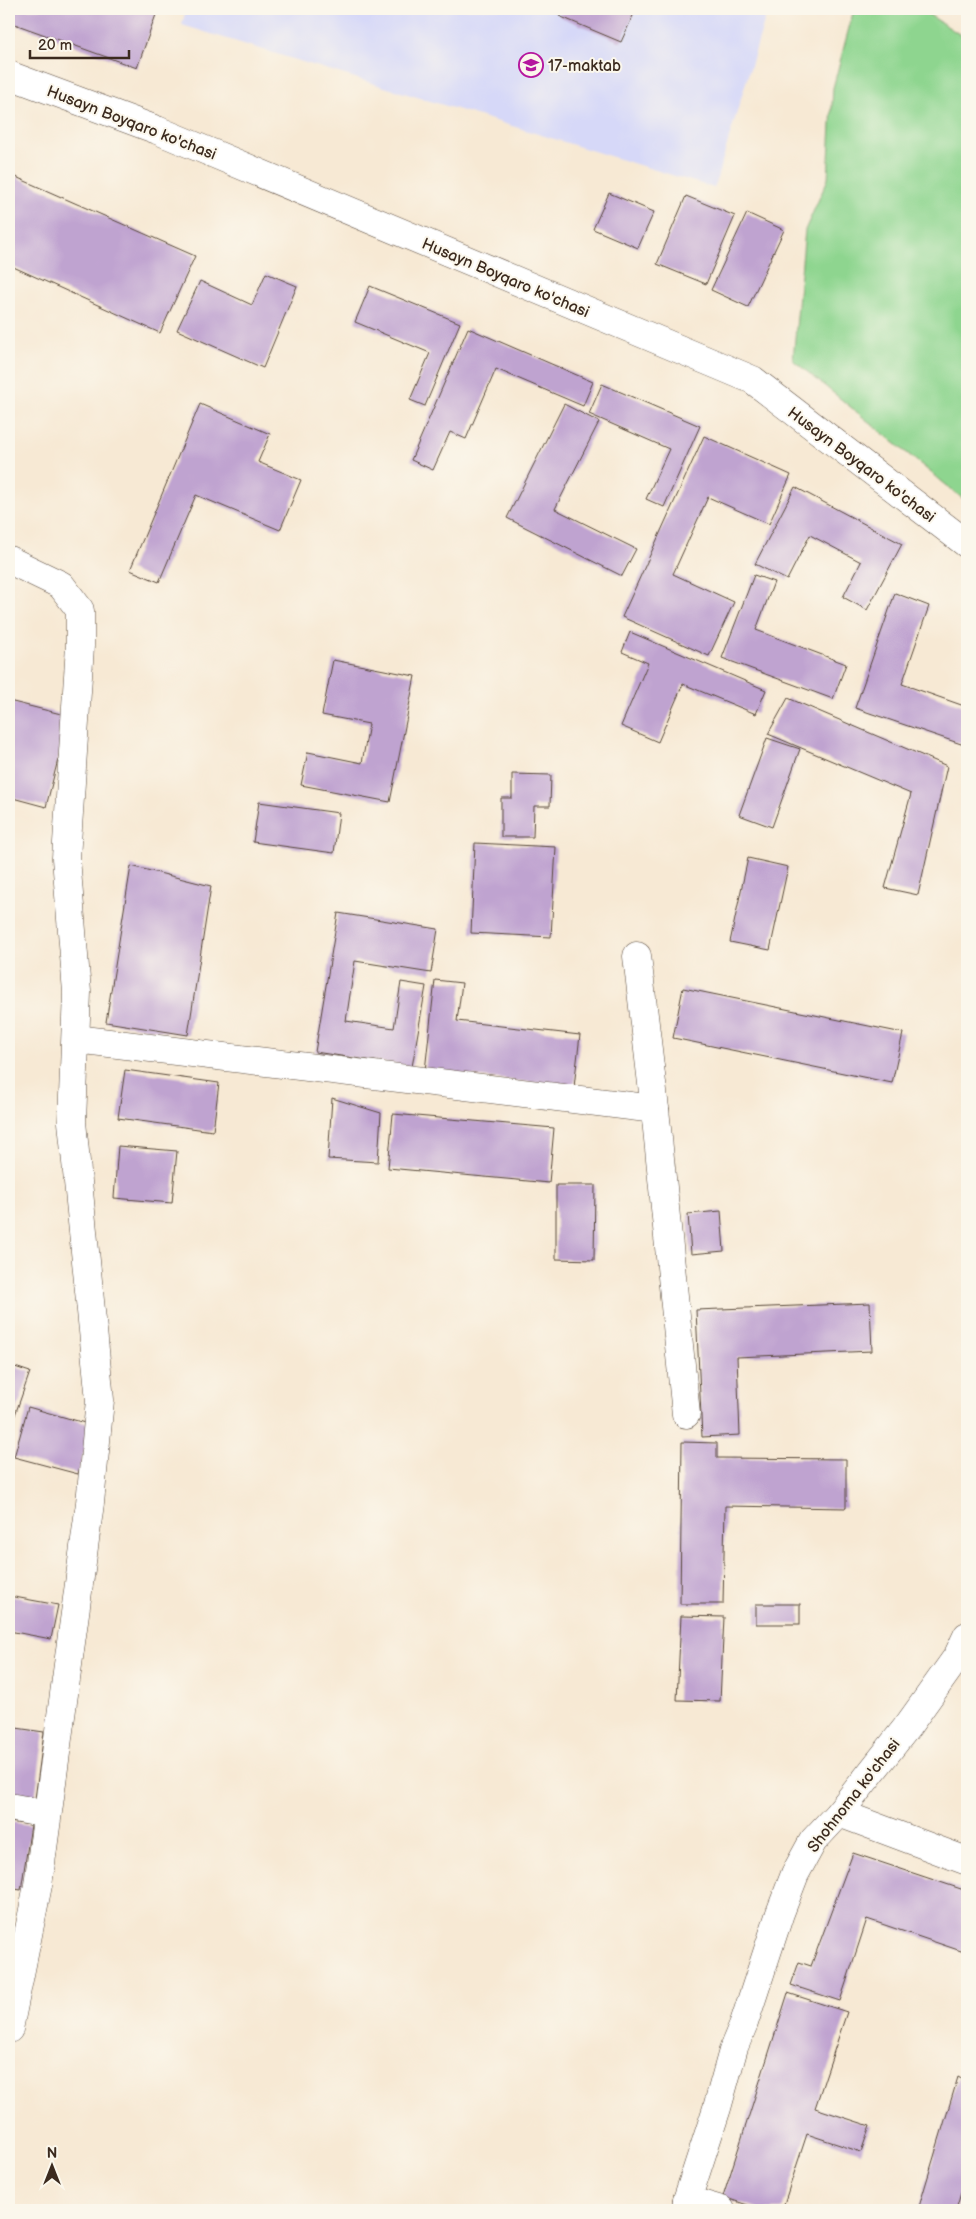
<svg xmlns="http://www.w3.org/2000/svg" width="976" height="2219" viewBox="0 0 976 2219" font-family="'Balsamiq Sans',sans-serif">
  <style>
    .built { fill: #d6d8f8 }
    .green { fill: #8ed58f; stroke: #648056 }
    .building { fill: #bfa3d0 }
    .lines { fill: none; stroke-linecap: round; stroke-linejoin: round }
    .minor-casing { stroke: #574739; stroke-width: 29 }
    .secondary-casing { stroke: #574739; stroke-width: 29 }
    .minor { stroke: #fff; stroke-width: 28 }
    .secondary { stroke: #fff; stroke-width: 28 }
    .labels { text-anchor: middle; stroke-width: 4; stroke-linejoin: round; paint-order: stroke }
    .poi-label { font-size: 16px; fill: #3b2a1e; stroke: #fbf7ec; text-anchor: start }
    .street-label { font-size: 16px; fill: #3b2a1e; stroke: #fbf7ec }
  </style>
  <rect width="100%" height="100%" fill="#fbf7ec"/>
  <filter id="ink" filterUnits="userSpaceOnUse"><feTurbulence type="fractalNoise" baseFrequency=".02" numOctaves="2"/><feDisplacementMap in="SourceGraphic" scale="10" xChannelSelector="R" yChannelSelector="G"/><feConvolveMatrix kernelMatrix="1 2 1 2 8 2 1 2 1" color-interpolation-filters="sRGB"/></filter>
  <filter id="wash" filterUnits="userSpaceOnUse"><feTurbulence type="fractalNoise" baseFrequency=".0096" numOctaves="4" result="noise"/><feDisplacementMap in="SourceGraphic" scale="20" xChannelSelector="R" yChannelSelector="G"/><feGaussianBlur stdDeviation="1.12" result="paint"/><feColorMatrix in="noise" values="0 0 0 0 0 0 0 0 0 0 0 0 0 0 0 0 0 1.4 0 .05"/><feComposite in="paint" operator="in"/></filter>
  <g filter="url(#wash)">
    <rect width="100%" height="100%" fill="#f7e9d4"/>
    <polygon class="built" points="186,9 768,9 714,188 182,25"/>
    <polygon class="green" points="854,9 920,9 967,39 967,502 793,360 805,230 828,179 833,88"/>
    <g id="blocks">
      <g class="building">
        <polygon points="9,9 158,9 137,68 9,22"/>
        <polygon points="562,9 636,9 621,42 559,16"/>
        <polygon points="9,174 195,256 160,333 9,265"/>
        <polygon points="609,193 654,212 638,248 593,229"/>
        <polygon points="686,196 735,216 706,284 657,264"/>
        <polygon points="747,213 784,230 748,307 711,290"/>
        <polygon points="266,273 297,286 263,368 177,330 200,281 252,305"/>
        <polygon points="370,286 460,323 425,406 410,400 430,353 355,322"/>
        <polygon points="468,328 593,382 583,406 496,369 466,439 450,432 433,470 411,460"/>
        <polygon points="602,384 700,426 664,507 646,499 669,449 589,414"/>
        <polygon points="200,404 270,434 258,462 301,480 280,530 196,495 159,582 130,570"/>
        <polygon points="564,404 599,422 555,509 636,549 622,576 507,518"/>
        <polygon points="704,436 791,475 769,524 708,497 673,574 734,602 709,656 622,617"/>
        <polygon points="795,487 902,544 867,610 843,597 861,562 810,535 787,580 755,564"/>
        <polygon points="754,575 774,582 756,630 846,664 833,699 722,658"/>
        <polygon points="895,593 929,606 902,684 967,707 967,746 855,708"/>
        <polygon points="630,632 766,690 756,714 683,684 658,742 621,726 648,663 622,652"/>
        <polygon points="333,660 415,676 390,802 301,785 308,752 362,763 369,724 322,715"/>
        <polygon points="788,698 947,766 918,895 885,888 911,794 768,734"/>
        <polygon points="9,701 69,716 46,807 9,797"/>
        <polygon points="767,738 800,749 772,827 739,815"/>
        <polygon points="512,774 551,775 550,806 534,806 533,837 501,837 501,798 512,798"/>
        <polygon points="259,802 339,813 334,853 253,842"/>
        <polygon points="475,843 556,847 551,937 471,933"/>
        <polygon points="748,858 788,867 770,950 730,942"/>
        <polygon points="131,866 211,886 188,1035 106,1022"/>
        <polygon points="338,913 438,929 431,973 355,961 346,1021 394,1028 401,982 426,986 412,1067 315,1052"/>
        <polygon points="435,980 462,983 457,1021 580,1035 574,1087 425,1071"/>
        <polygon points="683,988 903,1033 892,1083 673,1038"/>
        <polygon points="125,1070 219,1083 213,1131 118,1118"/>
        <polygon points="332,1098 381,1113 378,1162 328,1159"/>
        <polygon points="393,1114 554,1128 549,1183 388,1168"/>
        <polygon points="118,1146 177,1151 172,1203 114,1198"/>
        <polygon points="556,1185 595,1185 594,1260 556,1259"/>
        <polygon points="721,1211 724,1251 691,1254 688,1214"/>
        <polygon points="870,1303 872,1351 737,1357 740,1435 702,1437 696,1310"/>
        <polygon points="9,1365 30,1372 9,1432"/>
        <polygon points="28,1407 92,1425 78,1474 14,1457"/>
        <polygon points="682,1442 717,1443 717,1458 846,1459 846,1508 725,1506 723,1604 680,1604"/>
        <polygon points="9,1596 58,1605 51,1639 9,1631"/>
        <rect x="756" y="1604" width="44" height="20"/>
        <polygon points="681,1616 724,1617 720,1701 677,1700"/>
        <polygon points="9,1727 44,1732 35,1799 9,1795"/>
        <polygon points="9,1822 31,1825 21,1890 9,1888"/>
        <polygon points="853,1853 967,1891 967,1953 867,1919 840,2001 791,1985 799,1962 811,1966"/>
        <polygon points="788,1993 847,2012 815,2108 870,2126 861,2152 807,2134 782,2210 763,2210 723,2197"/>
        <polygon points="958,2077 967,2082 967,2172 956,2210 918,2210"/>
      </g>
    </g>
  </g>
  <g filter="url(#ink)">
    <use href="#blocks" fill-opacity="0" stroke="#574739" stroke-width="1"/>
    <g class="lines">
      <defs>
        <g id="minor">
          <polyline points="9,560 61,585 80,610 80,646 66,858 77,992 72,1122 100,1400 90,1503 38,1885 9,2029"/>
          <polyline points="637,956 655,1109"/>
          <polyline points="76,1039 655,1109 686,1414"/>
          <polyline points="9,1807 47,1814"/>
          <polyline points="839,1813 967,1861"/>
          <polyline points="687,2200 721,2210"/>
          <polyline points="686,2210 687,2200 717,2108 734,2047 744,2023 780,1913 795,1874 813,1841 839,1813 907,1727 957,1657 967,1636"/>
        </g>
        <polyline id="secondary" points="9,75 157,130 753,380 967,544"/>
      </defs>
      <use href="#minor" class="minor-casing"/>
      <use href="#secondary" class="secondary-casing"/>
      <use href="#minor" class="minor"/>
      <use href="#secondary" class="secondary"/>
    </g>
  </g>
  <defs>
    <symbol id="school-ring" viewBox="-11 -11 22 22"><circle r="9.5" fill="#fbf7ec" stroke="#b5179e" stroke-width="1.5"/><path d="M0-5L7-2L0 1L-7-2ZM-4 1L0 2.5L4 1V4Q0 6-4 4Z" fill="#b5179e"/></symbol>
  </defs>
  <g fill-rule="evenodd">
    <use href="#school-ring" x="517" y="51" width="28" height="28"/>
  </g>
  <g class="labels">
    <g class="poi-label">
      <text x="548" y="71">17-maktab</text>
    </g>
    <g class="street-label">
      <text transform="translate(132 122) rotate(21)" y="6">Husayn Boyqaro ko'chasi</text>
      <text transform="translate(506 277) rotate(23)" y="6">Husayn Boyqaro ko'chasi</text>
      <text transform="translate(862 464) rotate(37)" y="6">Husayn Boyqaro ko'chasi</text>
      <text transform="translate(853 1795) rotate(-52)" y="6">Shohnoma ko'chasi</text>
    </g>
  </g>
  <rect width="976" height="2219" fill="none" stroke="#fbf7ec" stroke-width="30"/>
  <g transform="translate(52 2166)" stroke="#fbf7ec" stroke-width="4" paint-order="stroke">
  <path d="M0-4L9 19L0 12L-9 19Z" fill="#3b2a1e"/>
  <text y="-8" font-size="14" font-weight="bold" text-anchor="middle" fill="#3b2a1e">N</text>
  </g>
  <path d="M30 50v8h99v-8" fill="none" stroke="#3b2a1e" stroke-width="2.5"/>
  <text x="38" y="50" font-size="15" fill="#3b2a1e" stroke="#fbf7ec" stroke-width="4" paint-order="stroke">20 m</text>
</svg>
